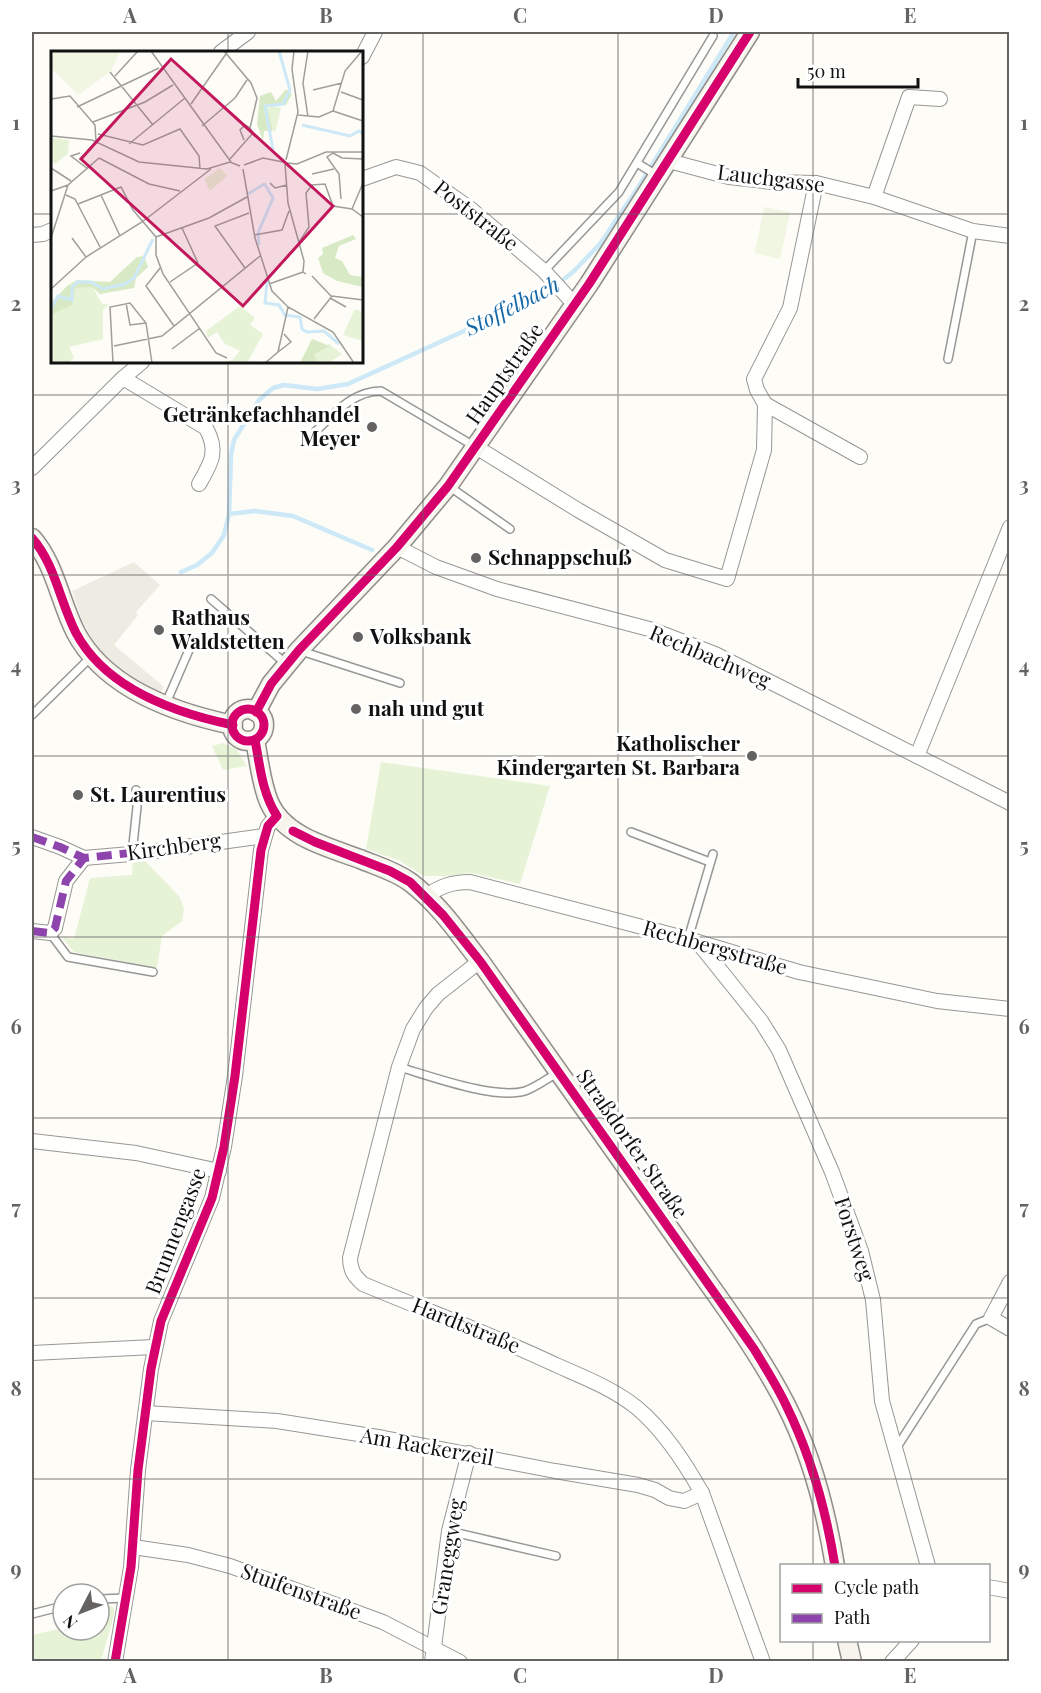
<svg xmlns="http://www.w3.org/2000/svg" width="1041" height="1693" viewBox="0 0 1041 1693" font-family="'Playfair Display',serif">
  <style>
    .green { fill: #e7f3d7 }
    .pitch { fill: #f0f6e1 }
    .plaza { fill: #edebe2 }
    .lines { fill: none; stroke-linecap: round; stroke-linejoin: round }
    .stream { stroke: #cde8f7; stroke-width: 4.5 }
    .lane-casing { stroke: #979795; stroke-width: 10 }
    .street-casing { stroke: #979795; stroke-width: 16 }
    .secondary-casing { stroke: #8e8d8b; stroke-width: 21 }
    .lane { stroke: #fffffe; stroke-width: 7 }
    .street { stroke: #fffffe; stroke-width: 14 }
    .secondary { stroke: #f6f4eb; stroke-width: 18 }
    .quiet { stroke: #8e44ad; stroke-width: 8; stroke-dasharray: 15 8; stroke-linecap: butt }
    .cycleway-casing { stroke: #fff; stroke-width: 13 }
    .cycleway { stroke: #d6006c; stroke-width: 9 }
    .grid { fill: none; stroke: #646362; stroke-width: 1.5; stroke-opacity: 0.55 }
    .poi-dot { fill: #646362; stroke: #fff; stroke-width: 2 }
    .labels { text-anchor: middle; stroke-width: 6; stroke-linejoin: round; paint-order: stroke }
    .street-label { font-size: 21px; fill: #111; stroke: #fff }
    .poi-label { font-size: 21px; font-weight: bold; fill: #111; stroke: #fff; text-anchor: start }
    .water-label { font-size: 22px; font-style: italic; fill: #1768a6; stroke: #fff }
    .inset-river { fill: none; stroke: #cde8f7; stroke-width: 3 }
    .inset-road { fill: none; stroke: #9f9e9b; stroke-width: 1.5 }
    .view { fill: #c2185b; fill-opacity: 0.15; stroke: #c2185b; stroke-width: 3 }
    .inset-edge { fill: none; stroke: #111; stroke-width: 3 }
    .neatline { fill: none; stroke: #646362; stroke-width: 2 }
    .grid-label { font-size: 20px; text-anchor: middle; font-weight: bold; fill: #646362 }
  </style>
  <rect width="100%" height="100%" fill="#fdfcf7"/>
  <g class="green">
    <polygon points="223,743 236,749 247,766 223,770 212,746"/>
    <polygon points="381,762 550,786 520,884 472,873 446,876 424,876 398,860 366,849"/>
    <polygon points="133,860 144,860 179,896 184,908 182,921 162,936 157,968 74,952 62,937 74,939 90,878 132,875"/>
    <polygon points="107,1604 114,1608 114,1615 101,1661 32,1661 32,1635 63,1628 63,1630 99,1630 99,1620 107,1618"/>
  </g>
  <polygon class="pitch" points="764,207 790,212 780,259 755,253"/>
  <polygon class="plaza" points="134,562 160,585 136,612 138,615 114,645 164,687 159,694 134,680 98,651 82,620 72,591"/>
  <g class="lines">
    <g class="stream">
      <polyline points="229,514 255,511 293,516 372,550"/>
      <polyline points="181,572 197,565 212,553 224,535 229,514 231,455 234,440 259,400 273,388 284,385 317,389 348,384 545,294 573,272 600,244 639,186 734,32"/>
    </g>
    <defs>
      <g id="lane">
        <polyline points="637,163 658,176"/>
        <polyline points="544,271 619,192 713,36"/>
        <polyline points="948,359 973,231"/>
        <path d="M316 431C335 413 353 391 381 391L474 446"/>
        <polyline points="450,487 510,529"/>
        <polyline points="211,599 285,663"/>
        <polyline points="301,651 400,683"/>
        <polyline points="166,703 189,650 181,643"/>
        <polyline points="32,715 92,656"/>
        <polyline points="631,832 710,862"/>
        <polyline points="132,854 137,807 136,790"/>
        <polyline points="50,933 68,957 153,972"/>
        <polyline points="688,939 713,854"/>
        <path d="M399 1067C430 1076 495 1100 525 1091 536 1087 547 1079 557 1073"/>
        <polyline points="897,1447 976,1324 991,1318"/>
        <polyline points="449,1531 556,1556"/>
        <polyline points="99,1599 127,1598"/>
        <polyline points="32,1614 63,1606"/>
      </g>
      <g id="street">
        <polyline points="221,52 248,32"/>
        <polyline points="362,57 375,32"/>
        <polyline points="669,161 729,177 772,182 816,183 874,197 973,231 1010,236"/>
        <polyline points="362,179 396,167 420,173 472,210 544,271 575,305"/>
        <polyline points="874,197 909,97 940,99"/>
        <polyline points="32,235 43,234 52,230"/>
        <path d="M123 378 206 428C219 452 211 463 199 484"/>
        <polyline points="765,404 860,457"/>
        <polyline points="476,447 578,510 665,560 727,579 764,450 765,404 757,390 754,379 790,308 816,183"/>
        <polyline points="32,468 123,378 142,362"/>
        <polyline points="397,547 436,567 497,589 653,630 715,654 1010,803"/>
        <polyline points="917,756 1010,527"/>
        <polyline points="32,837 60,847 84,858 142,853 264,836"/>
        <path d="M426 896C441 886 452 882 470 882L688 939 799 972 937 1001 1010 1009"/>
        <polyline points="32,931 50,933 55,928 66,881 84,858"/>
        <polyline points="700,945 761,1021 779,1050 832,1172 861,1251 873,1300 882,1401 928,1566"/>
        <path d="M480 961 438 994 426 1008 413 1029 399 1067 350 1258C350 1270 354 1276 363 1284 427 1311 493 1335 556 1365 583 1377 612 1388 636 1407 664 1430 685 1463 702 1493L763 1662"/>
        <polyline points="32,1141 136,1153 219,1171"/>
        <polyline points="1010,1282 991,1318 1010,1329"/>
        <polyline points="32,1353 154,1347"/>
        <polyline points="146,1413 277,1421 384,1438 555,1471 638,1485 655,1490 669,1498 684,1501 702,1493"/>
        <polyline points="133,1547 188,1555 230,1566 383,1622 460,1662"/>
        <polyline points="988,1587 1010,1591"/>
        <polyline points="115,1662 131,1567 138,1470 151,1369 161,1321 212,1198 224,1147 235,1076 261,850 268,826 277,816"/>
        <polyline points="432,1662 449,1531 469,1453"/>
        <polyline points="892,1662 912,1640"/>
      </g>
      <g id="secondary">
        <path d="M32 538C55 564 60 602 76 633 106 689 175 713 233 725"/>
        <circle cx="248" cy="725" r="16"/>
        <polyline points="256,712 271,684 299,650 397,547 448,486 589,284 750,32"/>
        <path d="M255 740C259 760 261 783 269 802 284 837 328 847 360 859 377 866 395 871 410 882 438 903 459 934 480 961L716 1294C741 1329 765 1364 785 1403 811 1453 826 1510 835 1566"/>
        <polyline points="847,1640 852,1662"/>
      </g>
    </defs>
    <use href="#lane" class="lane-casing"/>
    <use href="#street" class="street-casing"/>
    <use href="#secondary" class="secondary-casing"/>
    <use href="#lane" class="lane"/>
    <use href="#street" class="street"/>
    <use href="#secondary" class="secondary"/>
    <g class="quiet">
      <polyline points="32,837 60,847 84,858 158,850"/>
      <polyline points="32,931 50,933 55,928 66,881 84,858"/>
    </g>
    <defs>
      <g id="cycleway">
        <path d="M32 538C55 564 60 602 76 633 106 689 175 713 233 725"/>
        <circle cx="248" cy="725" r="16"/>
        <polyline points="256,712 271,684 299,650 397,547 448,486 589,284 750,32"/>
        <path d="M293 831 315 842 390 871 410 882 443 915 480 961 754 1349C765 1367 777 1386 786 1405 811 1456 826 1510 835 1566"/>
        <path d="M115 1662 131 1567 138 1470 151 1369 161 1321 212 1198 224 1147 235 1076 261 850 268 826 277 816C262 793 260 766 255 740"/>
      </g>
    </defs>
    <use href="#cycleway" class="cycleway-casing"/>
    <use href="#cycleway" class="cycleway"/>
  </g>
  <path class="grid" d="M228 32V52M423 32V1662M618 32V1662M813 32V1566M32 214H52M362 214H1010M228 362V1662M32 395H1010M32 575H1010M32 756H1010M32 937H1010M32 1118H1010M32 1298H1010M32 1479H1010M813 1640V1662"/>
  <g class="poi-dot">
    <circle cx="372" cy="427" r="6"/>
    <circle cx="476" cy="558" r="6"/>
    <circle cx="159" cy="630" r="6"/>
    <circle cx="358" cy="637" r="6"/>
    <circle cx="356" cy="709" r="6"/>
    <circle cx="752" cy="756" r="6"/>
    <circle cx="78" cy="795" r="6"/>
  </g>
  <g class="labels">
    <g class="street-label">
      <text transform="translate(771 179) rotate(7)" y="7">Lauchgasse</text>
      <text transform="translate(476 216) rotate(38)" y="7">Poststraße</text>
      <text transform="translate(505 374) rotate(-55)" y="7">Hauptstraße</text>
      <text transform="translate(710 657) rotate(23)" y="7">Rechbachweg</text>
      <text transform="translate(174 847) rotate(-8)" y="7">Kirchberg</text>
      <text transform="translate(715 948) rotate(16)" y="7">Rechbergstraße</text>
      <text transform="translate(632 1144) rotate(55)" y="7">Straßdorfer Straße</text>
      <text transform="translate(176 1231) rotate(-69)" y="7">Brunnengasse</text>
      <text transform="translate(854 1239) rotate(72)" y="7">Forstweg</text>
      <text transform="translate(466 1326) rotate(22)" y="7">Hardtstraße</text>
      <text transform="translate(427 1447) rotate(10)" y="7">Am Rackerzeil</text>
      <text transform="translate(448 1557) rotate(-81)" y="7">Graneggweg</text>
      <text transform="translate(301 1592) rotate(20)" y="7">Stuifenstraße</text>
    </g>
    <g class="poi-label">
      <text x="360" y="422" text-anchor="end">Getränkefachhandel<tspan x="360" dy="24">Meyer</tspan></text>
      <text x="488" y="565">Schnappschuß</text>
      <text x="171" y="625">Rathaus<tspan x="171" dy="24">Waldstetten</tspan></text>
      <text x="370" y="644">Volksbank</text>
      <text x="368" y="716">nah und gut</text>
      <text x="740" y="751" text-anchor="end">Katholischer<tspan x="740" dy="24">Kindergarten St. Barbara</tspan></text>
      <text x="90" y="802">St. Laurentius</text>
    </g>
    <g class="water-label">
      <text transform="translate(512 306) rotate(-27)" y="8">Stoffelbach</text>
    </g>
  </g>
  <g transform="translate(51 51)">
    <rect width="312" height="312" fill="#fdfcf7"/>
    <path d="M219 54 230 57 224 82 215 62ZM0 87 18 89 17 103 4 113 0 110ZM169 117 176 125 159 140 153 128ZM41 235 51 253H58L52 259V288L18 296 23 307 17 312H0L1 263 13 254 24 237ZM189 255 204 267 199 274 212 283 196 312H170L181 309 189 300 173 292 166 281 157 287 155 280ZM304 258 312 261 311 290 292 284ZM278 293 291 303 277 312H267L263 303Z" fill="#e7f3d7"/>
    <path d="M235 38 241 43 235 54 216 55 222 80H213L212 90 206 73 209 45 220 41 225 50ZM302 184 305 188 288 195 284 207 291 210 299 224 312 226V236L286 230 272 222 267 207 272 203 271 197ZM93 205 97 216 85 227 83 237 49 243 41 236 24 237 21 254 1 263 0 273V252L16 235 26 229 59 231 86 206ZM261 288 279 295 263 303 267 312H249Z" fill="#d8eac5"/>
    <path d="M3 0H69L60 20 27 44 0 17Z" fill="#f0f6e1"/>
    <path class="inset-river" d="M251 74 299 85 308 80 312 83M222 99 214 55 232 53 239 39 228 0M197 143 213 133M208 194 207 182 222 147 213 132M216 230 214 252 228 254 234 264 249 266 251 278 256 281 273 280 288 293M0 258 7 245 21 249V237L26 231H40L52 238 74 233 83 227 102 188"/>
    <path class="inset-road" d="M100 0 180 111M173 0 200 32 206 47 199 77 202 82 179 108M257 0 252 32 257 66M59 21 102 74M64 25 87 0M262 39 291 32M290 41 312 49M0 48 19 45 44 74 45 91M140 53 177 0M26 56 108 17M282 60 312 70M247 64 268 66 282 60 294 20 311 0M42 71 94 51 122 34M151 75 184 47 196 29M47 83 92 94 129 78 148 105 149 118M0 85 41 89 88 111 156 118 179 111 189 115M193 89 189 79 194 74 199 77M78 93 134 47M29 102 20 105 37 118M282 102 276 106 288 123 290 148M282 102 291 107 312 108M48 107 98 133 129 140M235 109 247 61 241 18 243 0M236 112 246 113 275 101H312M234 113 237 152 253 210 252 221 255 223M193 114 212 107 232 111M0 117 20 130M192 118 204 187 221 240 237 256 282 281 303 312M261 123 283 118M219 132 224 137 236 134M0 140 17 134M15 144 24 148 49 196M50 144 69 185M27 153 70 136 82 159 105 186M301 158 312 132M203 184 231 179 238 160M105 186V204L112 223 165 302 176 307M105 186 158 167 196 146M0 187 17 134 48 107M21 187 35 206M248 191 258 176 255 142 261 134 274 133 282 155 301 158 312 166M109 217 95 235 123 275M194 217 164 175 198 162M261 225 280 245M119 231 147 212 131 177M218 233 252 221M0 238 35 206 91 171 160 118M279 247 295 256M75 252 79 274 95 272M263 268 281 245 312 249M63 295 111 285 209 205M121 298 149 277M227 301 240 291 233 283M62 312 59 256 79 252 95 272 101 312M214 312 227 301 237 256"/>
    <path class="view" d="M120 8 282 155 192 255 30 108Z"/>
    <rect width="312" height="312" class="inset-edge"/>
  </g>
  <rect width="1041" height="1693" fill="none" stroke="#ffffff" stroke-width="66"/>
  <rect x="780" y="1564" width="210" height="78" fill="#ffffff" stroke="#a0a0a0" stroke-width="1.5"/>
  <rect x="792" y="1584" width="30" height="9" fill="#d6006c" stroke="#a0a0a0" stroke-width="1.5"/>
  <text x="834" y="1594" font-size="18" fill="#111111">Cycle path</text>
  <rect x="792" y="1614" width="30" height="9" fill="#8e44ad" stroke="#a0a0a0" stroke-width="1.5"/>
  <text x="834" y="1624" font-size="18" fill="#111111">Path</text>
  <g transform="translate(81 1612) rotate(228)"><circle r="28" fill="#ffffff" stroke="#a0a0a0" stroke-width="1.5"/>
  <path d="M0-4.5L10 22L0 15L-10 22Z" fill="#646362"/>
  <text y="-9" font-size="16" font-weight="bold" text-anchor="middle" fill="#111111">N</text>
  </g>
  <path d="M798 78v9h120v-9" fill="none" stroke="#111111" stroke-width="3"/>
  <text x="807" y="78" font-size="18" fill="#111111" stroke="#ffffff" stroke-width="4.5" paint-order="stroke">50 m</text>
  <rect x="33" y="33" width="975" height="1627" class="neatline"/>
  <g class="grid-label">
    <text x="130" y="23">A</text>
    <text x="326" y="23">B</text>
    <text x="520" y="23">C</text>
    <text x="716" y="23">D</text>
    <text x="910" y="23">E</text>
    <text x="16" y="130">1</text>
    <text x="1024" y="130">1</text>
    <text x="16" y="311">2</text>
    <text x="1024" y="311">2</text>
    <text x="16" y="492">3</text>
    <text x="1024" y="492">3</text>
    <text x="16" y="673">4</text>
    <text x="1024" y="673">4</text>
    <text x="16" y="853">5</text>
    <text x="1024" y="853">5</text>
    <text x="16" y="1034">6</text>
    <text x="1024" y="1034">6</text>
    <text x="16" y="1215">7</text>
    <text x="1024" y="1215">7</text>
    <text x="16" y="1396">8</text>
    <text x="1024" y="1396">8</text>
    <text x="16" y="1576">9</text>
    <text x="1024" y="1576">9</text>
    <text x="130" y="1683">A</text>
    <text x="326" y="1683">B</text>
    <text x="520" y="1683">C</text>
    <text x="716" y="1683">D</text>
    <text x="910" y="1683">E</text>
  </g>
</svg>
